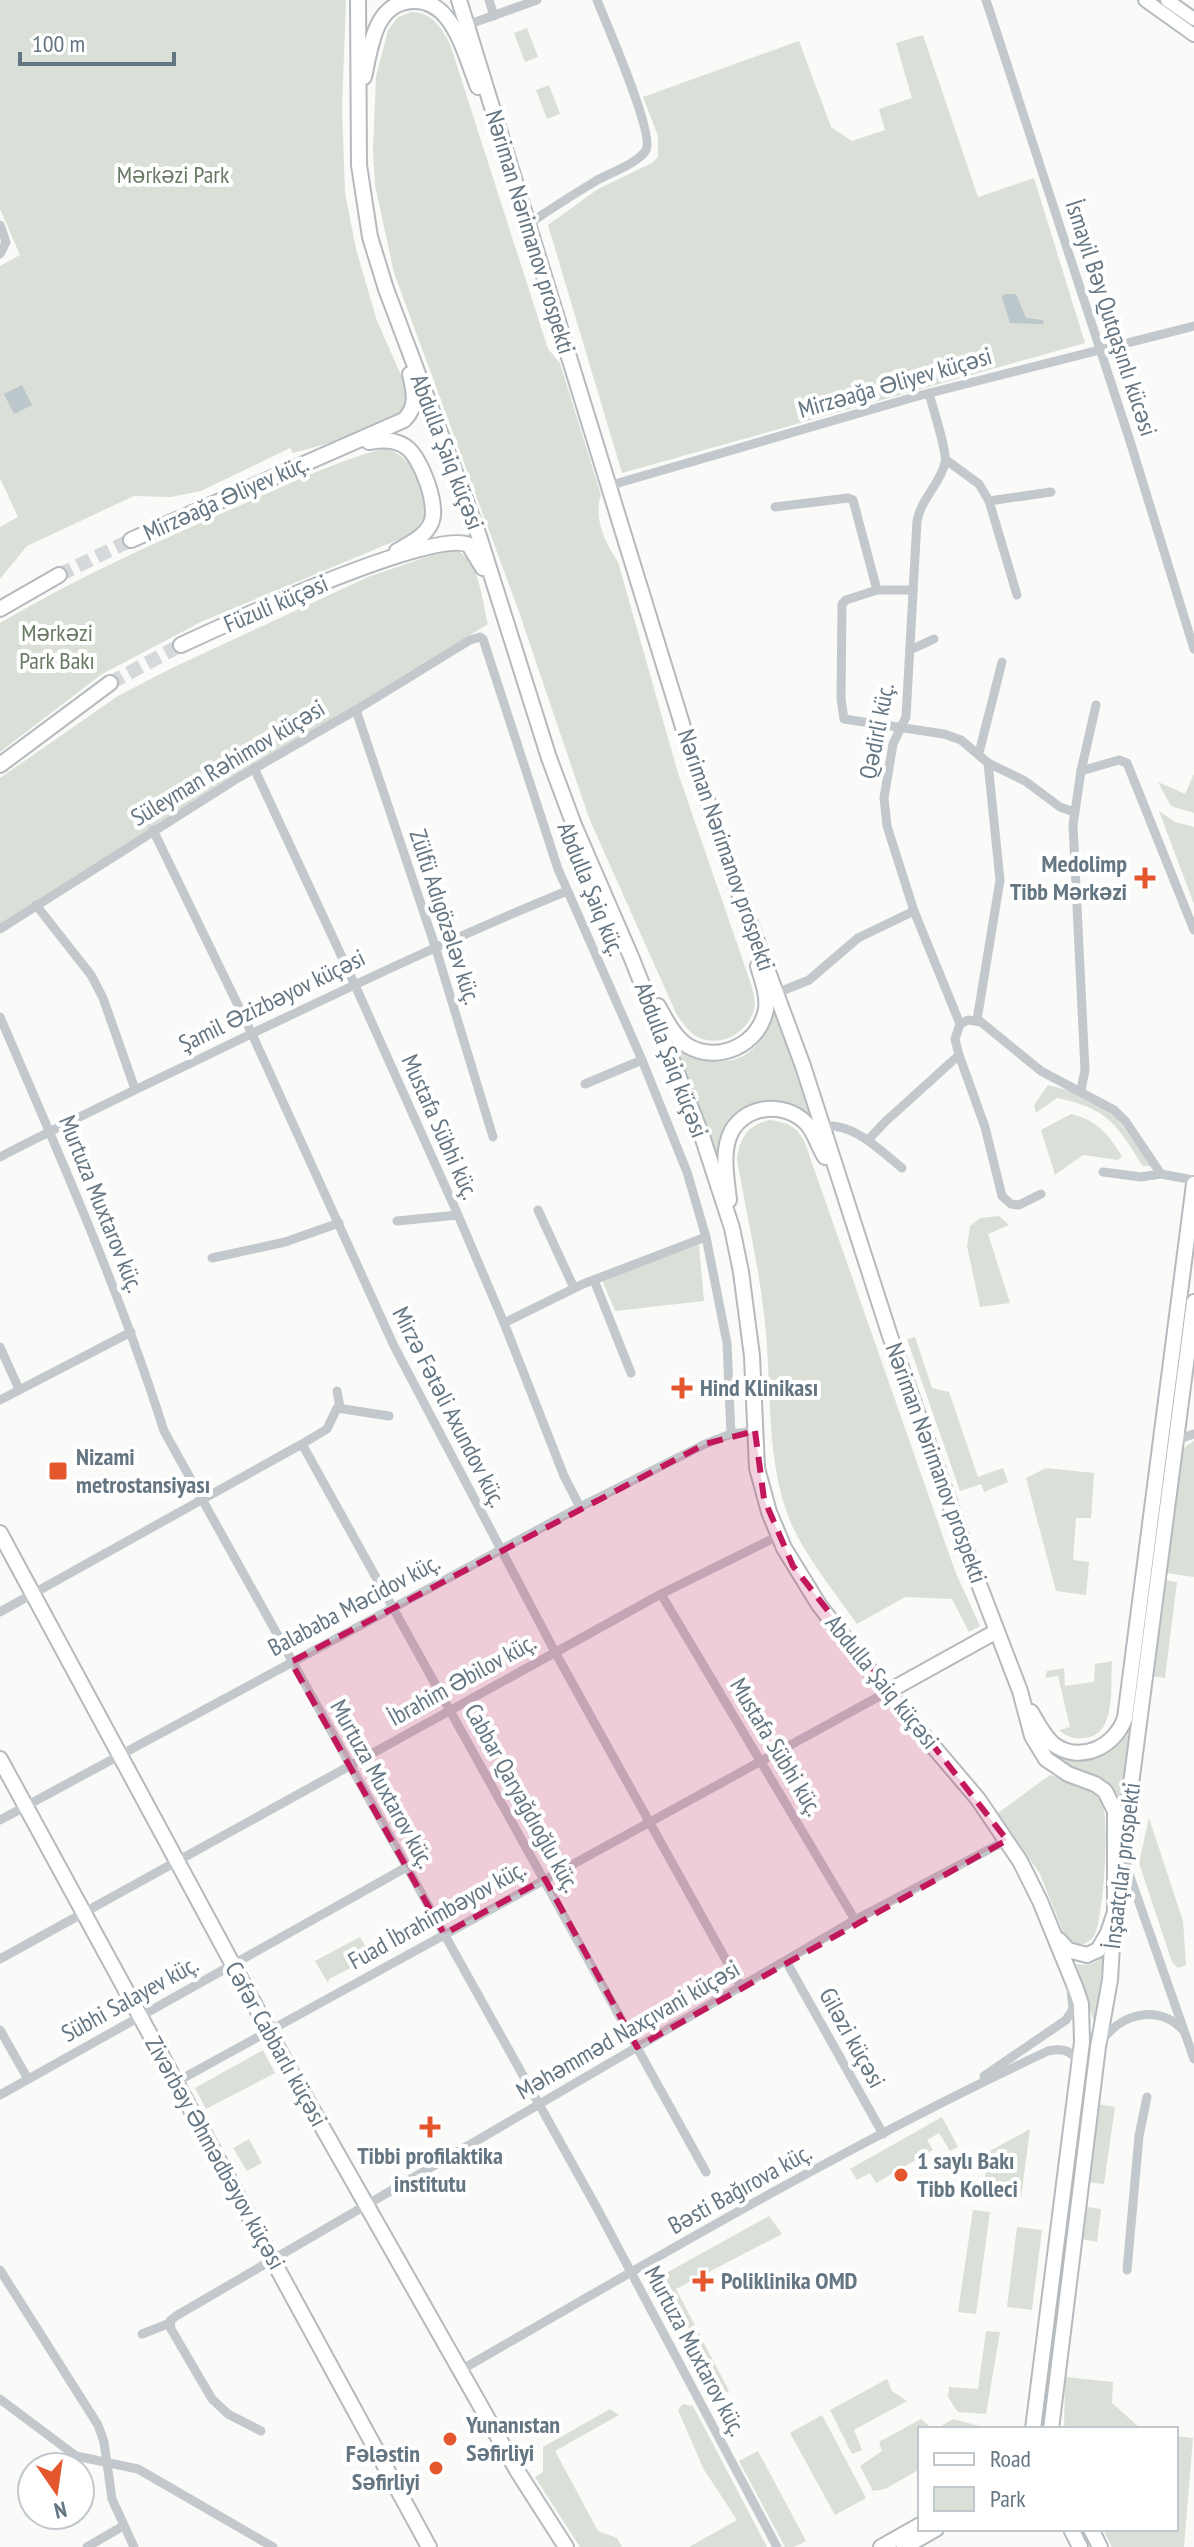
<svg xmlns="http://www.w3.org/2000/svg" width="1194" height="2547" viewBox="0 0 1194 2547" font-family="'PT Sans Narrow',sans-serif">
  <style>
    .green { fill: #dadfd7 }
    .water { fill: #bbc7cb }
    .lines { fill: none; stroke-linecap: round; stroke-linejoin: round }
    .primary-tunnel { stroke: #d5d9db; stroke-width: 14; stroke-dasharray: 14 7; stroke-linecap: butt }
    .secondary-casing { stroke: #b3babf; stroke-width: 16 }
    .primary-casing { stroke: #b5babe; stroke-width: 18 }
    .minor { stroke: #c3c8cc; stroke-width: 9 }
    .secondary { stroke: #fff; stroke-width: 12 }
    .primary { stroke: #fff; stroke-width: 14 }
    .marked { fill: #c2185b; fill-opacity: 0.2; stroke: #c2185b; stroke-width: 6; stroke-dasharray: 16 10; stroke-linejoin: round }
    .poi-dot { fill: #e4572e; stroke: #fff; stroke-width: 3 }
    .labels { text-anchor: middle; stroke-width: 8; stroke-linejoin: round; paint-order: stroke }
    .park-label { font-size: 24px; fill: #687a64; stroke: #fff }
    .street-label { font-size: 24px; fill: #657683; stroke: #fff }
    .poi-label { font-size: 24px; font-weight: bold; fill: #657683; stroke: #fff; text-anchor: start }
  </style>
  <rect width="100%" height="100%" fill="#fafaf8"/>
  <g class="green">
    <polygon points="0,0 346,0 342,109 345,193 356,249 377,321 405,384 408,401 404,412 395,418 330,443 293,453 290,448 201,491 171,497 134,496 27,546 0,579 0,527 18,517 0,478 0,266 20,255 0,209"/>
    <path d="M411 12C432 12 441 27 450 44L548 349 560 363 601 495C593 518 605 542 618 562L678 773 751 984C753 992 756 1001 754 1009 748 1033 721 1048 698 1037 688 1032 682 1022 676 1013L589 818 518 609 394 273 375 185 373 150 376 77 388 30 398 17Z"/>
    <polygon points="527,28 538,57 525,62 514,33"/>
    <polygon points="923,35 978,197 1034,178 1085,343 622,473 548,225 598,189 652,163 658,157 658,136 643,97 799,41 831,127 852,141 885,130 879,109 912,98 896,43"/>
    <polygon points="549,85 560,114 547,119 536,90"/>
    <path d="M383 449C412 452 424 488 426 515L412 534 203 621 102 674 0 752V623C81 575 166 538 252 500 294 482 338 460 383 449Z"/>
    <path d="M450 549C479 551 482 601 488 624L344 713 248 767 0 925V778L118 696 172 668 368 577Z"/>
    <polygon points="1194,774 1194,813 1171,806 1158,782 1185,794"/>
    <polygon points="1159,811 1175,822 1194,827 1194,904"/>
    <path d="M774 1002 813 1118C787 1094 746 1093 725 1126 720 1136 719 1146 717 1157L673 1042C719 1079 767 1061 774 1002Z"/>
    <path d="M1048 1085C1110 1100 1117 1117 1151 1166H1143C1116 1124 1109 1109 1057 1098L1036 1113 1034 1105Z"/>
    <path d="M1071 1114C1097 1120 1108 1134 1122 1156L1118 1160 1083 1155 1055 1175 1041 1130Z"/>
    <path d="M770 1120C787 1122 798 1127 805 1143L955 1571 980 1626 969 1632 952 1599 905 1597 857 1624C832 1588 800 1551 786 1510 768 1456 771 1403 767 1347 763 1283 748 1222 737 1160 739 1139 748 1124 770 1120Z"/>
    <polygon points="999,1216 1009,1225 988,1234 1010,1303 980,1307 967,1246 970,1226 980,1218"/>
    <polygon points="699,1245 704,1301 615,1311 602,1280"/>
    <polygon points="915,1337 932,1388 949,1392 978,1477 1003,1468 1008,1482 984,1492 981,1484 960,1491 907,1339"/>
    <polygon points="1194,1441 1194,1577 1167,1573 1182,1453 1186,1446"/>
    <polygon points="1046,1468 1094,1473 1091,1518 1076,1518 1073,1560 1089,1562 1086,1595 1056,1591 1026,1478"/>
    <polygon points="1164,1580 1177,1582 1165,1678 1151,1676"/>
    <path d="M1112 1661C1110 1687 1117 1737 1083 1738 1072 1739 1066 1736 1059 1730L1070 1727 1058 1676 1045 1678 1047 1671 1064 1668 1065 1686 1094 1682 1095 1664Z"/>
    <path d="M1130 1731 1121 1809C1106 1767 1073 1778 1047 1751L1048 1749C1079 1770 1109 1760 1130 1731Z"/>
    <path d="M1050 1775C1067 1780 1089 1785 1101 1800 1111 1813 1103 1922 1094 1936 1091 1940 1087 1942 1084 1944L1077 1945 1069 1941 1063 1932 1040 1874 998 1813Z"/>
    <polygon points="1149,1818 1183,1921 1186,1965 1178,1968 1172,1962 1139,1863"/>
    <polygon points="360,1937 372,1957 329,1979 328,1983 315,1961"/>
    <path d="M1104 1956 1095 2025 1076 1964C1088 1966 1094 1964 1104 1956Z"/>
    <polygon points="263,2050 275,2073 206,2109 195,2088"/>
    <polygon points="1098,2104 1115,2107 1104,2184 1086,2182"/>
    <polygon points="942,2117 958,2147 950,2151 939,2133 927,2140 933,2150 876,2183 870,2173 857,2180 850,2169"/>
    <polygon points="1030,2129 1021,2198 983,2193 988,2152"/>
    <polygon points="249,2139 262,2163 247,2171 233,2148"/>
    <polygon points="1087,2207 1101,2209 1097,2242 1082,2239"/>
    <polygon points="973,2210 990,2212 976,2314 958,2312"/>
    <polygon points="769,2216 782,2234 676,2289 729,2391 716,2398 650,2282"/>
    <polygon points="1017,2227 1042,2230 1032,2310 1007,2307"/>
    <polygon points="986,2331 1000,2332 986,2414 958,2412 948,2397 949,2387 978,2389"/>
    <polygon points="1065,2377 1113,2382 1112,2403 1141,2429 1064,2429"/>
    <polygon points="887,2379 892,2391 907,2401 854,2430 862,2450 852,2454 830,2410"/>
    <polygon points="683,2404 693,2406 767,2547 689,2547 737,2520 703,2468 678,2410"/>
    <polygon points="610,2409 619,2415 555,2451 598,2531 617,2538 622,2547 580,2547 535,2477 543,2472 543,2447"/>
    <polygon points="822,2415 866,2498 835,2515 790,2433"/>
    <polygon points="921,2419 930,2427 939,2427 953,2419 979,2426 977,2429 920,2429 920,2469 885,2489 873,2491 860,2466 882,2451 879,2442"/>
    <polygon points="1176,2436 1193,2438 1184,2547 1112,2547 1103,2529 1176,2529"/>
    <polygon points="758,2451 806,2541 794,2547 785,2547 739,2461"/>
  </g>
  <g class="water">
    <polygon points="1005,294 1016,294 1026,318 1043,320 1044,324 1010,323 1002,297"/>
    <polygon points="22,385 32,405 14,414 4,394"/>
  </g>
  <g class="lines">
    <g class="primary-tunnel">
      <polyline points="59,575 131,540"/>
      <polyline points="110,683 181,645"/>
    </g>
    <defs>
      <g id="secondary">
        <polyline points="1145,0 1194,35"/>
        <polyline points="1167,0 1194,19"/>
      </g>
      <g id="primary">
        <polyline points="358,0 359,165 370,237 386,289 479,536 549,758 574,825 632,959 702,1136 732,1228 741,1272 752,1356 757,1468 769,1512 784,1548 819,1605 887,1692 978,1799 1020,1861 1040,1901 1076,1989 1081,2004 1082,2042 1033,2429"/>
        <polyline points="459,0 691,753 733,877 803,1066 891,1339 972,1566 1020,1691 1032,1736 1046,1759 1068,1774 1095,1784 1105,1791 1115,1811 1115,1912 1108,1933 1098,1950 1087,1955 1068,1950 1059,1940"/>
        <path d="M364 77C371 47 374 1 415 1 428 1 439 8 447 18 462 37 469 65 478 87"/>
        <path d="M369 442C382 440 395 439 406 447 421 457 439 506 431 523 425 537 409 544 397 551"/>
        <path d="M131 540 404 420C418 406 414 392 410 374"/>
        <polyline points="0,609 59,575"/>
        <path d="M181 645C224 625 434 527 469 545L483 568"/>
        <polyline points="0,765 110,683"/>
        <path d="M658 1006C666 1020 674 1037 688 1046 719 1064 760 1044 766 1009 768 995 762 980 758 966"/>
        <path d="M729 1200C727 1180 722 1157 729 1137 740 1106 784 1099 807 1124 815 1133 818 1146 825 1157"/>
        <polyline points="0,1533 287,2065 518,2472 566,2547"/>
        <polyline points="887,1692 997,1631"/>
        <path d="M1031 1712C1038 1724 1043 1735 1053 1744 1080 1764 1115 1747 1125 1718L1194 1184"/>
        <polyline points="0,1759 429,2547"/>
        <polyline points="1122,1853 1194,1302"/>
        <polyline points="1051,2429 1098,2047 1110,1980 1113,1929"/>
        <polyline points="1071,2529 1080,2547"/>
        <polyline points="1091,2529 1100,2547"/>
        <polyline points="881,2547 920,2525"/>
        <polyline points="904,2547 936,2529"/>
      </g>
    </defs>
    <use href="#secondary" class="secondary-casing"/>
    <use href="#primary" class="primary-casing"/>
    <g class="minor">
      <polyline points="489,0 494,16"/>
      <polyline points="986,0 1130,441 1194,649"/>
      <polyline points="467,25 537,0"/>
      <polyline points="0,225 6,242 0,254"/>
      <path d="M527 225C549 210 571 196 594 182 607 174 639 163 646 150 655 134 606 23 597 0"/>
      <path d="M929 393C932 406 948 453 945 463 940 484 921 499 917 521L906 717 893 744 884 798 887 826 914 911 960 1024"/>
      <polyline points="946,460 979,484 989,501 1017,595"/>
      <polyline points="608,486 918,396 1194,326"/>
      <polyline points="989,501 1051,492"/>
      <polyline points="775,507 848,498 853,500 877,590 913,590"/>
      <polyline points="877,590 846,600 842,604 841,699 844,719 944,734 961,740 988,763 1025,781 1060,807 1074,812"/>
      <polyline points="910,650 934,639"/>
      <polyline points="356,710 435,946 493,1137"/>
      <polyline points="979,753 1002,662"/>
      <polyline points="254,768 354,983 458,1215 504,1323 564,1476 580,1507"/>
      <polyline points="1081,771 1119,760 1127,763 1194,930"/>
      <polyline points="153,830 252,1034 394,1346 555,1652 741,1987"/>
      <polyline points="36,905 91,975 103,998 135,1089"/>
      <polyline points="0,929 238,778 356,710 470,640 480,637 483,639 558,869 642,1060 687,1172 706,1237 727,1343 731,1434"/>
      <polyline points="777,993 809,980 858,938 914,911"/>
      <path d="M0 1017C59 1154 119 1289 164 1431L598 2210 777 2547"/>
      <polyline points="977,1020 1000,880 988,763"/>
      <polyline points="960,1024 968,1020 981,1022 1041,1071 1114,1110 1126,1122 1161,1174"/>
      <polyline points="960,1024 955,1039 959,1055 985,1127 1002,1196 1011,1204 1019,1205 1041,1194"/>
      <polyline points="585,1084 642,1060"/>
      <polyline points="1081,1090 1085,1070 1073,825 1081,771 1096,705"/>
      <path d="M822 1126C855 1123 878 1149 902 1168"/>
      <polyline points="868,1140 886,1121 959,1055"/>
      <path d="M0 1157C83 1114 167 1075 251 1034 356 984 459 935 567 891"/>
      <polyline points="1103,1172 1141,1177 1161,1174 1194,1180"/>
      <polyline points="538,1210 574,1288"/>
      <polyline points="397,1221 458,1215"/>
      <polyline points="212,1258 285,1242 339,1223"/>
      <polyline points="594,1280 631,1373"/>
      <polyline points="504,1323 583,1284 706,1237"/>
      <polyline points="0,1347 19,1389"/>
      <polyline points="337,1391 340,1407"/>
      <polyline points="0,1400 131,1332"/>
      <polyline points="1176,1440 1194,1434"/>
      <polyline points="302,1444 706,2172"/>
      <polyline points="661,1594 855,1920"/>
      <polyline points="0,1612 302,1444 327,1429 337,1408 389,1416"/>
      <polyline points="0,1820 580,1507 705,1444 731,1434 755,1431"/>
      <polyline points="1124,1850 1128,1871 1194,2059"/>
      <polyline points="0,1959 661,1594 778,1536"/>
      <polyline points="786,1961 883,2134"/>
      <polyline points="0,2030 28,2079"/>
      <path d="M1101 2042C1120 2014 1158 2003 1183 2030"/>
      <polyline points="984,2076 1066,2020 1073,2009 1071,1989"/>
      <polyline points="176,2082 887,1692"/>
      <polyline points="0,2095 405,1868"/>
      <polyline points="0,2270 98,2425 104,2442 112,2499 134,2547"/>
      <polyline points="1127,2270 1139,2136 1147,2097"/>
      <polyline points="142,2334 170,2323"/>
      <path d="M461 2370C654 2259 847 2145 1048 2051 1061 2048 1072 2050 1078 2062"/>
      <polyline points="0,2399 76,2456 138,2469 273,2547"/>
      <polyline points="261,2431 228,2414 212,2399 171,2329 170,2321 176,2316 855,1920 1007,1840"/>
      <polyline points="87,2547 123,2526"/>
    </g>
    <use href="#secondary" class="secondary"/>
    <use href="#primary" class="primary"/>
  </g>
  <path class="marked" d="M755 1431 764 1499 793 1566 1007 1840 637 2047 545 1879 444 1934 291 1662 705 1444Z"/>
  <g class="poi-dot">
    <path d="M1141 866h8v8h8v8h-8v8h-8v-8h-8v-8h8z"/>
    <path d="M678 1376h8v8h8v8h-8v8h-8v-8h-8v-8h8z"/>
    <rect x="48" y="1461" width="20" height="20" rx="4"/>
    <path d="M426 2115h8v8h8v8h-8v8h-8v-8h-8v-8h8z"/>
    <circle cx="901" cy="2175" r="8"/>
    <path d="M699 2269h8v8h8v8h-8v8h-8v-8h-8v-8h8z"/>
    <circle cx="450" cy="2439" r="8"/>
    <circle cx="436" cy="2468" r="8"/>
  </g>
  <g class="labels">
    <g class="park-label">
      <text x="173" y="183">Mərkəzi Park</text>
      <text x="57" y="641">Mərkəzi<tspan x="57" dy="28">Park Bakı</tspan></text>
    </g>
    <g class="street-label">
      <text transform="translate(530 232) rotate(73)" y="8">Nəriman Nərimanov prospekti</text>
      <text transform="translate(1111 318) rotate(72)" y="8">İsmayil Bəy Qutqaşınlı kücəsi</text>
      <text transform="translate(895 383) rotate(-16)" y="8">Mirzəağa Əliyev küçəsi</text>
      <text transform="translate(447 452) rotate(69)" y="8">Abdulla Şaiq küçəsi</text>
      <text transform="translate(226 498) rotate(-24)" y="8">Mirzəağa Əliyev küç.</text>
      <text transform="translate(276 604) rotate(-23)" y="8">Füzuli küçəsi</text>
      <text transform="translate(877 731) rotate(-79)" y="8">Qədirli küç.</text>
      <text transform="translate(228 763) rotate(-31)" y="8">Süleyman Rəhimov küçəsi</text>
      <text transform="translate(726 850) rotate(71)" y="8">Nəriman Nərimanov prospekti</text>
      <text transform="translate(591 889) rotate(68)" y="8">Abdulla Şaiq küç.</text>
      <text transform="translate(445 917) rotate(72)" y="8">Zülfü Adıgözələv küç.</text>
      <text transform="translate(272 1001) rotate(-26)" y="8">Şamil Əzizbəyov küçəsi</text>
      <text transform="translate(671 1060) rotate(69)" y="8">Abdulla Şaiq küçəsi</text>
      <text transform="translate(440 1127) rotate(66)" y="8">Mustafa Sübhi küç.</text>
      <text transform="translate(101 1204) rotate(68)" y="8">Murtuza Muxtarov küç.</text>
      <text transform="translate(449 1407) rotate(63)" y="8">Mirzə Fətəli Axundov küç.</text>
      <text transform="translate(936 1463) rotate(70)" y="8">Nəriman Nərimanov prospekti</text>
      <text transform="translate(354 1605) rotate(-28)" y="8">Balababa Məcidov küç.</text>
      <text transform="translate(462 1680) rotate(-29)" y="8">İbrahim Əbilov küç.</text>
      <text transform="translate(882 1682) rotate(51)" y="8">Abdulla Şaiq küçəsi</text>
      <text transform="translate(776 1747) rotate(59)" y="8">Mustafa Sübhi küç.</text>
      <text transform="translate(382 1784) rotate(61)" y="8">Murtuza Muxtarov küç.</text>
      <text transform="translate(522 1798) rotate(61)" y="8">Cabbar Qaryağdıoğlu küç.</text>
      <text transform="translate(1122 1866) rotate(-83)" y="8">İnşaatçılar prospekti</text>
      <text transform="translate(437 1915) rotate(-29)" y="8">Fuad İbrahimbəyov küç.</text>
      <text transform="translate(130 1999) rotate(-29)" y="8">Sübhi Salayev küç.</text>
      <text transform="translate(628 2030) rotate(-30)" y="8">Məhəmməd Naxçıvani küçəsi</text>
      <text transform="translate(852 2038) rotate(61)" y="8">Giləzi küçəsi</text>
      <text transform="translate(276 2044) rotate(61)" y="8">Cəfər Cabbarlı küçəsi</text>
      <text transform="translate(215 2153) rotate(61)" y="8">Zivərbəy Əhmədbəyov küçəsi</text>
      <text transform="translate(740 2189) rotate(-29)" y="8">Bəsti Bağırova küç.</text>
      <text transform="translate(695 2351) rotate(62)" y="8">Murtuza Muxtarov küç.</text>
    </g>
    <g class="poi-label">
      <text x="1127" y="872" text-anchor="end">Medolimp<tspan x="1127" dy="28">Tibb Mərkəzi</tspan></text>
      <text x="700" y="1396">Hind Klinikası</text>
      <text x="76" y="1465">Nizami<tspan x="76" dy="28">metrostansiyası</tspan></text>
      <text x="430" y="2164" text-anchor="middle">Tibbi profilaktika<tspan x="430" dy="28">institutu</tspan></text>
      <text x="917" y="2169">1 saylı Bakı<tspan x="917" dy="28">Tibb Kolleci</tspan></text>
      <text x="721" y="2289">Poliklinika OMD</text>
      <text x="466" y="2433">Yunanıstan<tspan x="466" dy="28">Səfirliyi</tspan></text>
      <text x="420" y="2462" text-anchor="end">Fələstin<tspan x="420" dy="28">Səfirliyi</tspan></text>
    </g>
  </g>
  <rect x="918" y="2427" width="260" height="104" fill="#ffffff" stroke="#c1c8cd" stroke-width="2"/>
  <rect x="934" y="2453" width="40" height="12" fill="#ffffff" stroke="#c1c8cd" stroke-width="2"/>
  <text x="990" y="2467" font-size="24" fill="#657683">Road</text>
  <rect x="934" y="2487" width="40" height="24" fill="#dadfd7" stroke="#c1c8cd" stroke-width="2"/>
  <text x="990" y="2507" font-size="24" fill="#657683">Park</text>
  <g transform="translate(56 2491) rotate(167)"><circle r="38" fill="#ffffff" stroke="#c1c8cd" stroke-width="2"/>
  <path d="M0-6L14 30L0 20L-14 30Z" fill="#e4572e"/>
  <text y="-12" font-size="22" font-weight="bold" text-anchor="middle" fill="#657683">N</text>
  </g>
  <path d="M20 52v12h154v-12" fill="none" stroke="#657683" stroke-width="4"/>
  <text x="32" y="52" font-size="24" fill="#657683" stroke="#ffffff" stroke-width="6" paint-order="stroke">100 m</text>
</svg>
